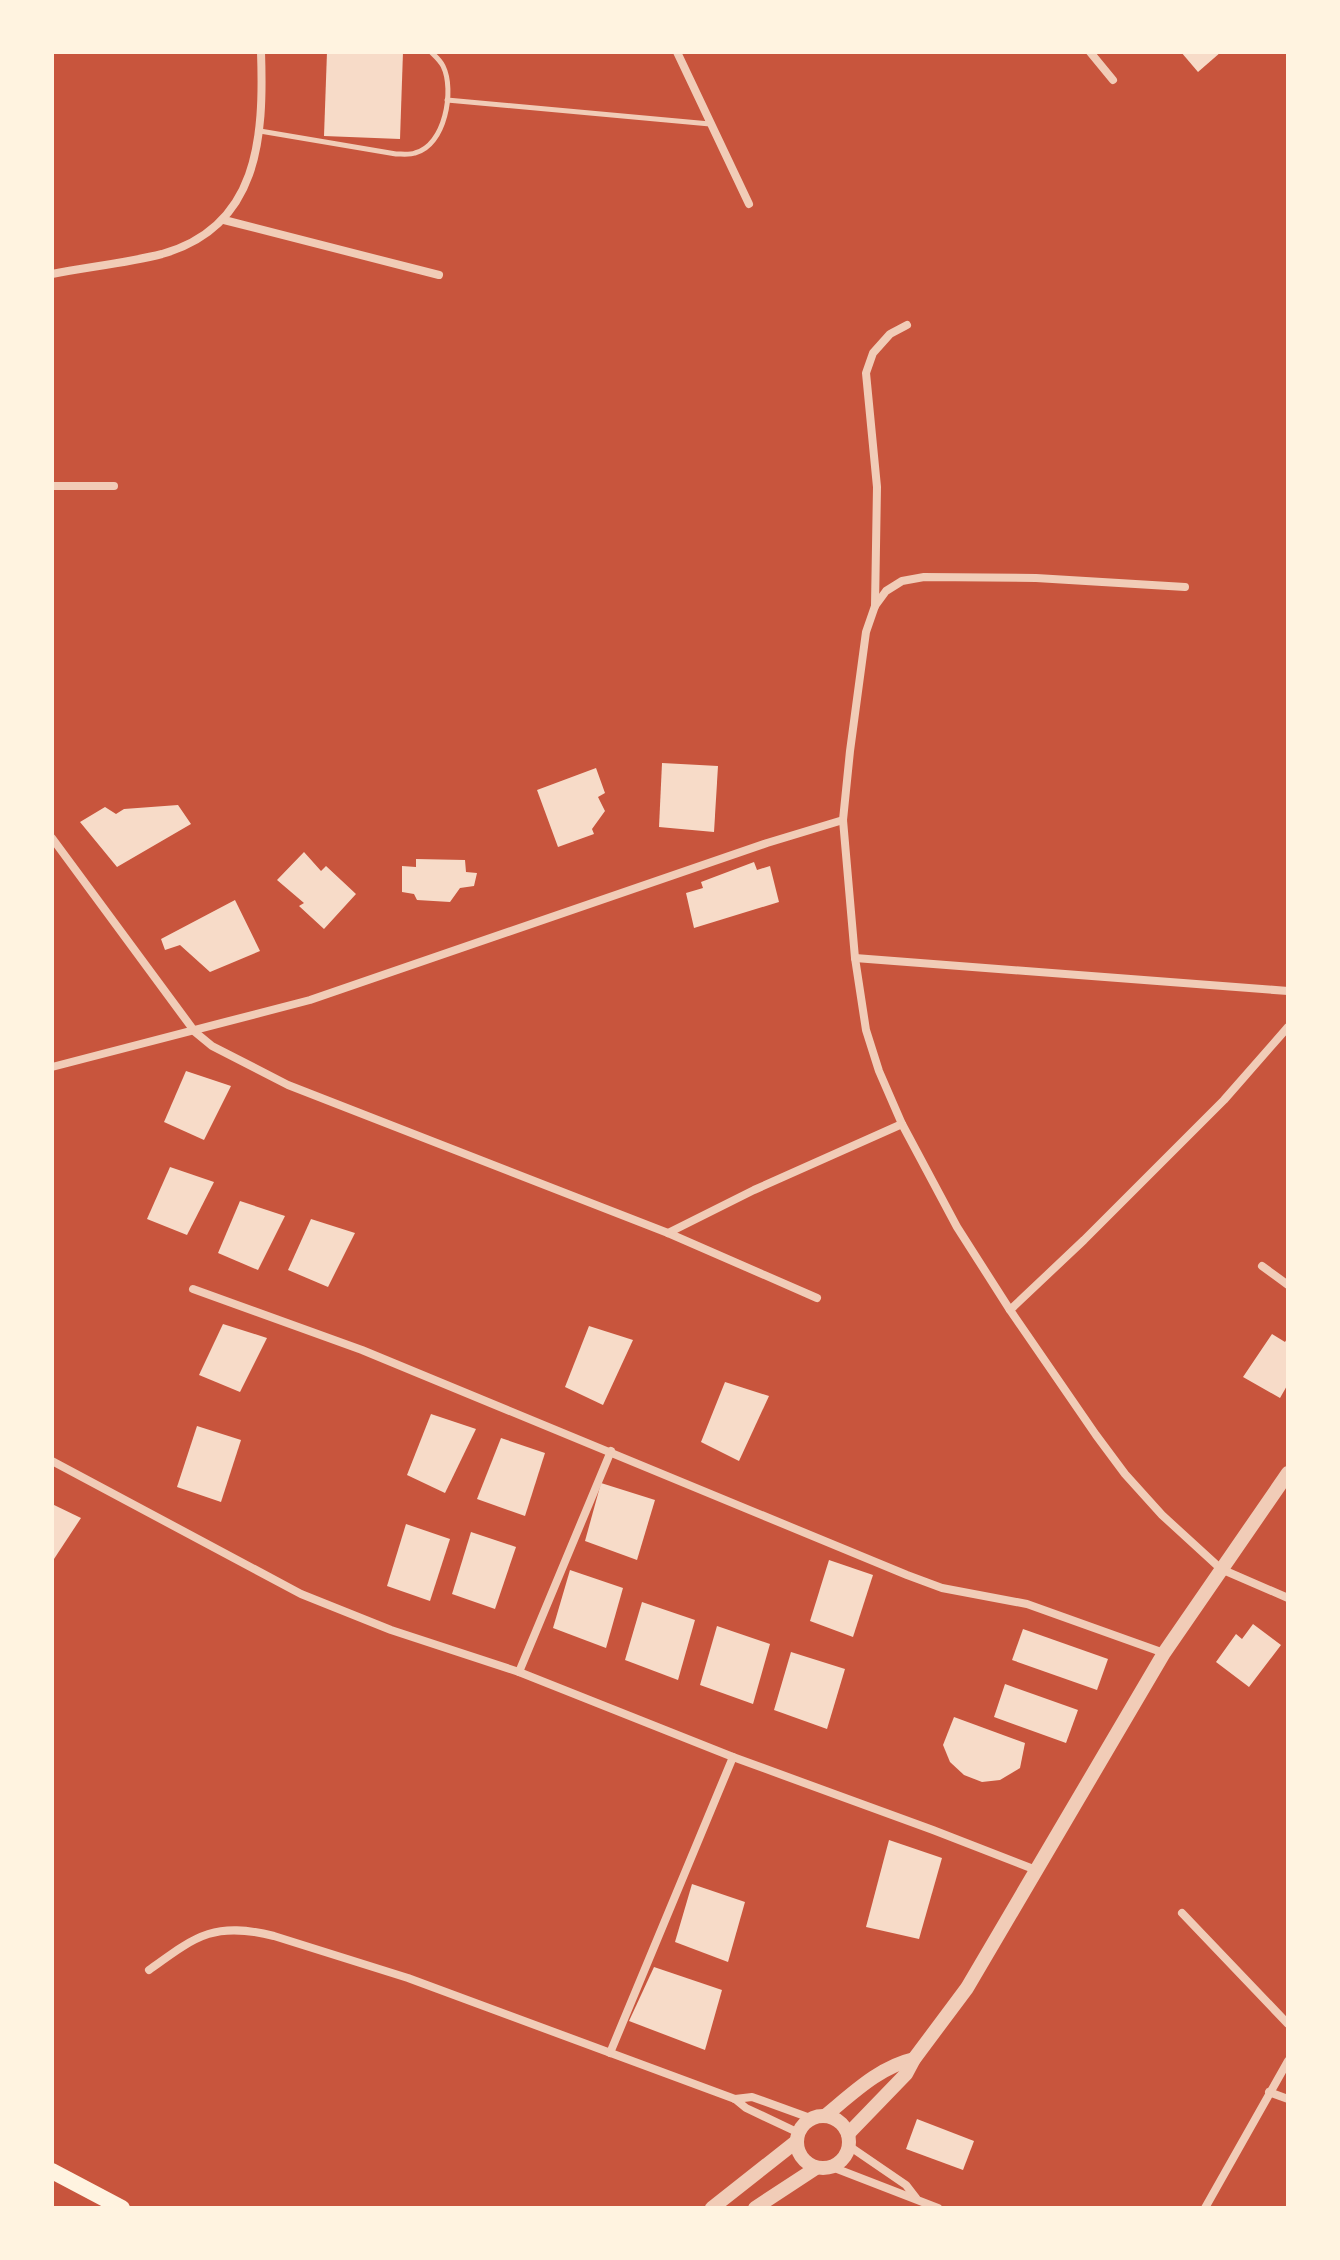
<svg xmlns="http://www.w3.org/2000/svg" width="1340" height="2260" viewBox="0 0 1340 2260" font-family="Rubik,sans-serif">
  <style>
    .building { fill: #f7dbc8 }
    .lines { fill: none; stroke-linecap: round; stroke-linejoin: round }
    .service { stroke: #f1ccb7; stroke-width: 5 }
    .minor { stroke: #f1ccb7; stroke-width: 8 }
    .tertiary { stroke: #f1ccb7; stroke-width: 14 }
    .secondary { stroke: #fff3e0; stroke-width: 16 }
  </style>
  <rect width="100%" height="100%" fill="#c8553d"/>
  <g class="building">
    <polygon points="327,52 403,52 400,139 324,136"/>
    <polygon points="1181,52 1221,52 1198,72"/>
    <polygon points="662,763 718,766 714,832 659,827"/>
    <polygon points="596,768 605,793 598,797 605,811 592,829 594,834 558,847 537,790"/>
    <polygon points="178,805 191,824 117,867 80,822 105,807 116,814 124,809"/>
    <polygon points="304,852 321,871 326,866 356,894 324,929 299,906 304,903 277,880"/>
    <polygon points="416,859 465,860 466,872 477,873 474,886 460,888 450,902 417,900 414,894 402,892 402,866 416,867"/>
    <polygon points="754,862 757,870 770,866 779,902 694,928 686,893 703,888 701,882"/>
    <polygon points="235,900 260,951 210,972 180,945 165,950 161,939"/>
    <polygon points="186,1071 231,1086 204,1140 164,1122"/>
    <polygon points="170,1167 214,1182 187,1235 147,1219"/>
    <polygon points="240,1201 285,1216 258,1270 218,1253"/>
    <polygon points="311,1219 355,1233 328,1287 288,1270"/>
    <polygon points="223,1324 267,1338 240,1392 199,1375"/>
    <polygon points="589,1326 633,1340 603,1405 565,1387"/>
    <polygon points="1272,1334 1285,1342 1288,1337 1288,1384 1280,1398 1243,1377"/>
    <polygon points="725,1382 769,1396 739,1461 701,1442"/>
    <polygon points="431,1414 476,1429 445,1493 407,1475"/>
    <polygon points="197,1426 241,1440 221,1502 177,1487"/>
    <polygon points="501,1438 545,1453 525,1516 477,1499"/>
    <polygon points="601,1483 655,1500 637,1560 585,1541"/>
    <polygon points="52,1504 81,1518 52,1562"/>
    <polygon points="406,1524 450,1539 430,1601 387,1586"/>
    <polygon points="471,1532 516,1547 495,1609 452,1594"/>
    <polygon points="829,1560 873,1575 853,1637 810,1621"/>
    <polygon points="570,1570 623,1588 606,1648 553,1628"/>
    <polygon points="642,1602 695,1620 678,1680 625,1660"/>
    <polygon points="1253,1624 1281,1645 1249,1687 1216,1662 1236,1634 1242,1639"/>
    <polygon points="717,1626 770,1644 753,1704 700,1685"/>
    <polygon points="1023,1629 1108,1659 1097,1690 1012,1660"/>
    <polygon points="791,1652 845,1669 827,1729 774,1710"/>
    <polygon points="1005,1684 1078,1710 1066,1743 994,1717"/>
    <polygon points="954,1717 1025,1743 1020,1768 1000,1780 982,1782 964,1775 950,1762 943,1745"/>
    <polygon points="889,1840 942,1858 919,1939 866,1927"/>
    <polygon points="692,1884 745,1902 728,1962 675,1942"/>
    <polygon points="654,1967 722,1990 705,2050 629,2021"/>
    <polygon points="917,2119 974,2141 963,2170 906,2149"/>
  </g>
  <g class="lines">
    <g class="service">
      <polyline points="447,100 710,124"/>
      <path d="M260 131 396 154C402 154 410 155 415 153 445 146 455 90 443 66 440 60 435 56 431 52"/>
    </g>
    <g class="minor">
      <polyline points="677,52 749,204"/>
      <polyline points="1090,52 1113,80"/>
      <polyline points="224,220 439,275"/>
      <path d="M52 274C88 267 126 263 162 254 259 227 264 137 261 52"/>
      <polyline points="52,486 114,486"/>
      <polyline points="1185,587 1036,578 924,577 902,581 886,591 875,606 866,632 850,751 843,820 855,958 866,1030 879,1071 902,1124 957,1227 1010,1310 1096,1435 1125,1474 1162,1515 1221,1569 1288,1598"/>
      <polyline points="875,606 877,487 866,373 873,353 890,334 907,325"/>
      <polyline points="52,838 195,1032 212,1046 288,1085 668,1233 817,1298"/>
      <polyline points="855,958 1288,991"/>
      <polyline points="52,1067 310,1000 767,843 843,820"/>
      <polyline points="668,1233 754,1190 902,1124"/>
      <polyline points="1262,1266 1288,1285"/>
      <polyline points="193,1289 362,1350 907,1575 942,1588 1027,1604 1164,1653"/>
      <polyline points="1010,1310 1084,1240 1224,1100 1288,1027"/>
      <polyline points="52,1461 301,1594 391,1630 519,1672 733,1757 933,1830 1036,1870"/>
      <polyline points="519,1672 611,1451"/>
      <polyline points="1182,1913 1288,2024"/>
      <path d="M149 1970C196 1936 214 1921 274 1936L408 1978 735 2099 746 2108 799 2133"/>
      <polyline points="610,2053 733,1757"/>
      <polyline points="1269,2092 1288,2099"/>
      <polyline points="735,2099 752,2097 813,2119"/>
      <polyline points="849,2146 906,2185 916,2198"/>
      <polyline points="832,2167 938,2208"/>
      <polyline points="1205,2208 1288,2061"/>
    </g>
    <g class="tertiary">
      <path d="M825 2116C852 2094 879 2067 914 2059"/>
      <circle cx="823" cy="2142" r="26"/>
      <polyline points="848,2134 906,2074 914,2059 967,1988 1164,1653 1288,1473"/>
      <polyline points="712,2208 797,2141"/>
      <polyline points="755,2208 816,2168"/>
    </g>
    <polyline class="secondary" points="52,2171 122,2208"/>
  </g>
  <rect width="1340" height="2260" fill="none" stroke="#fff3e0" stroke-width="108"/>
</svg>
